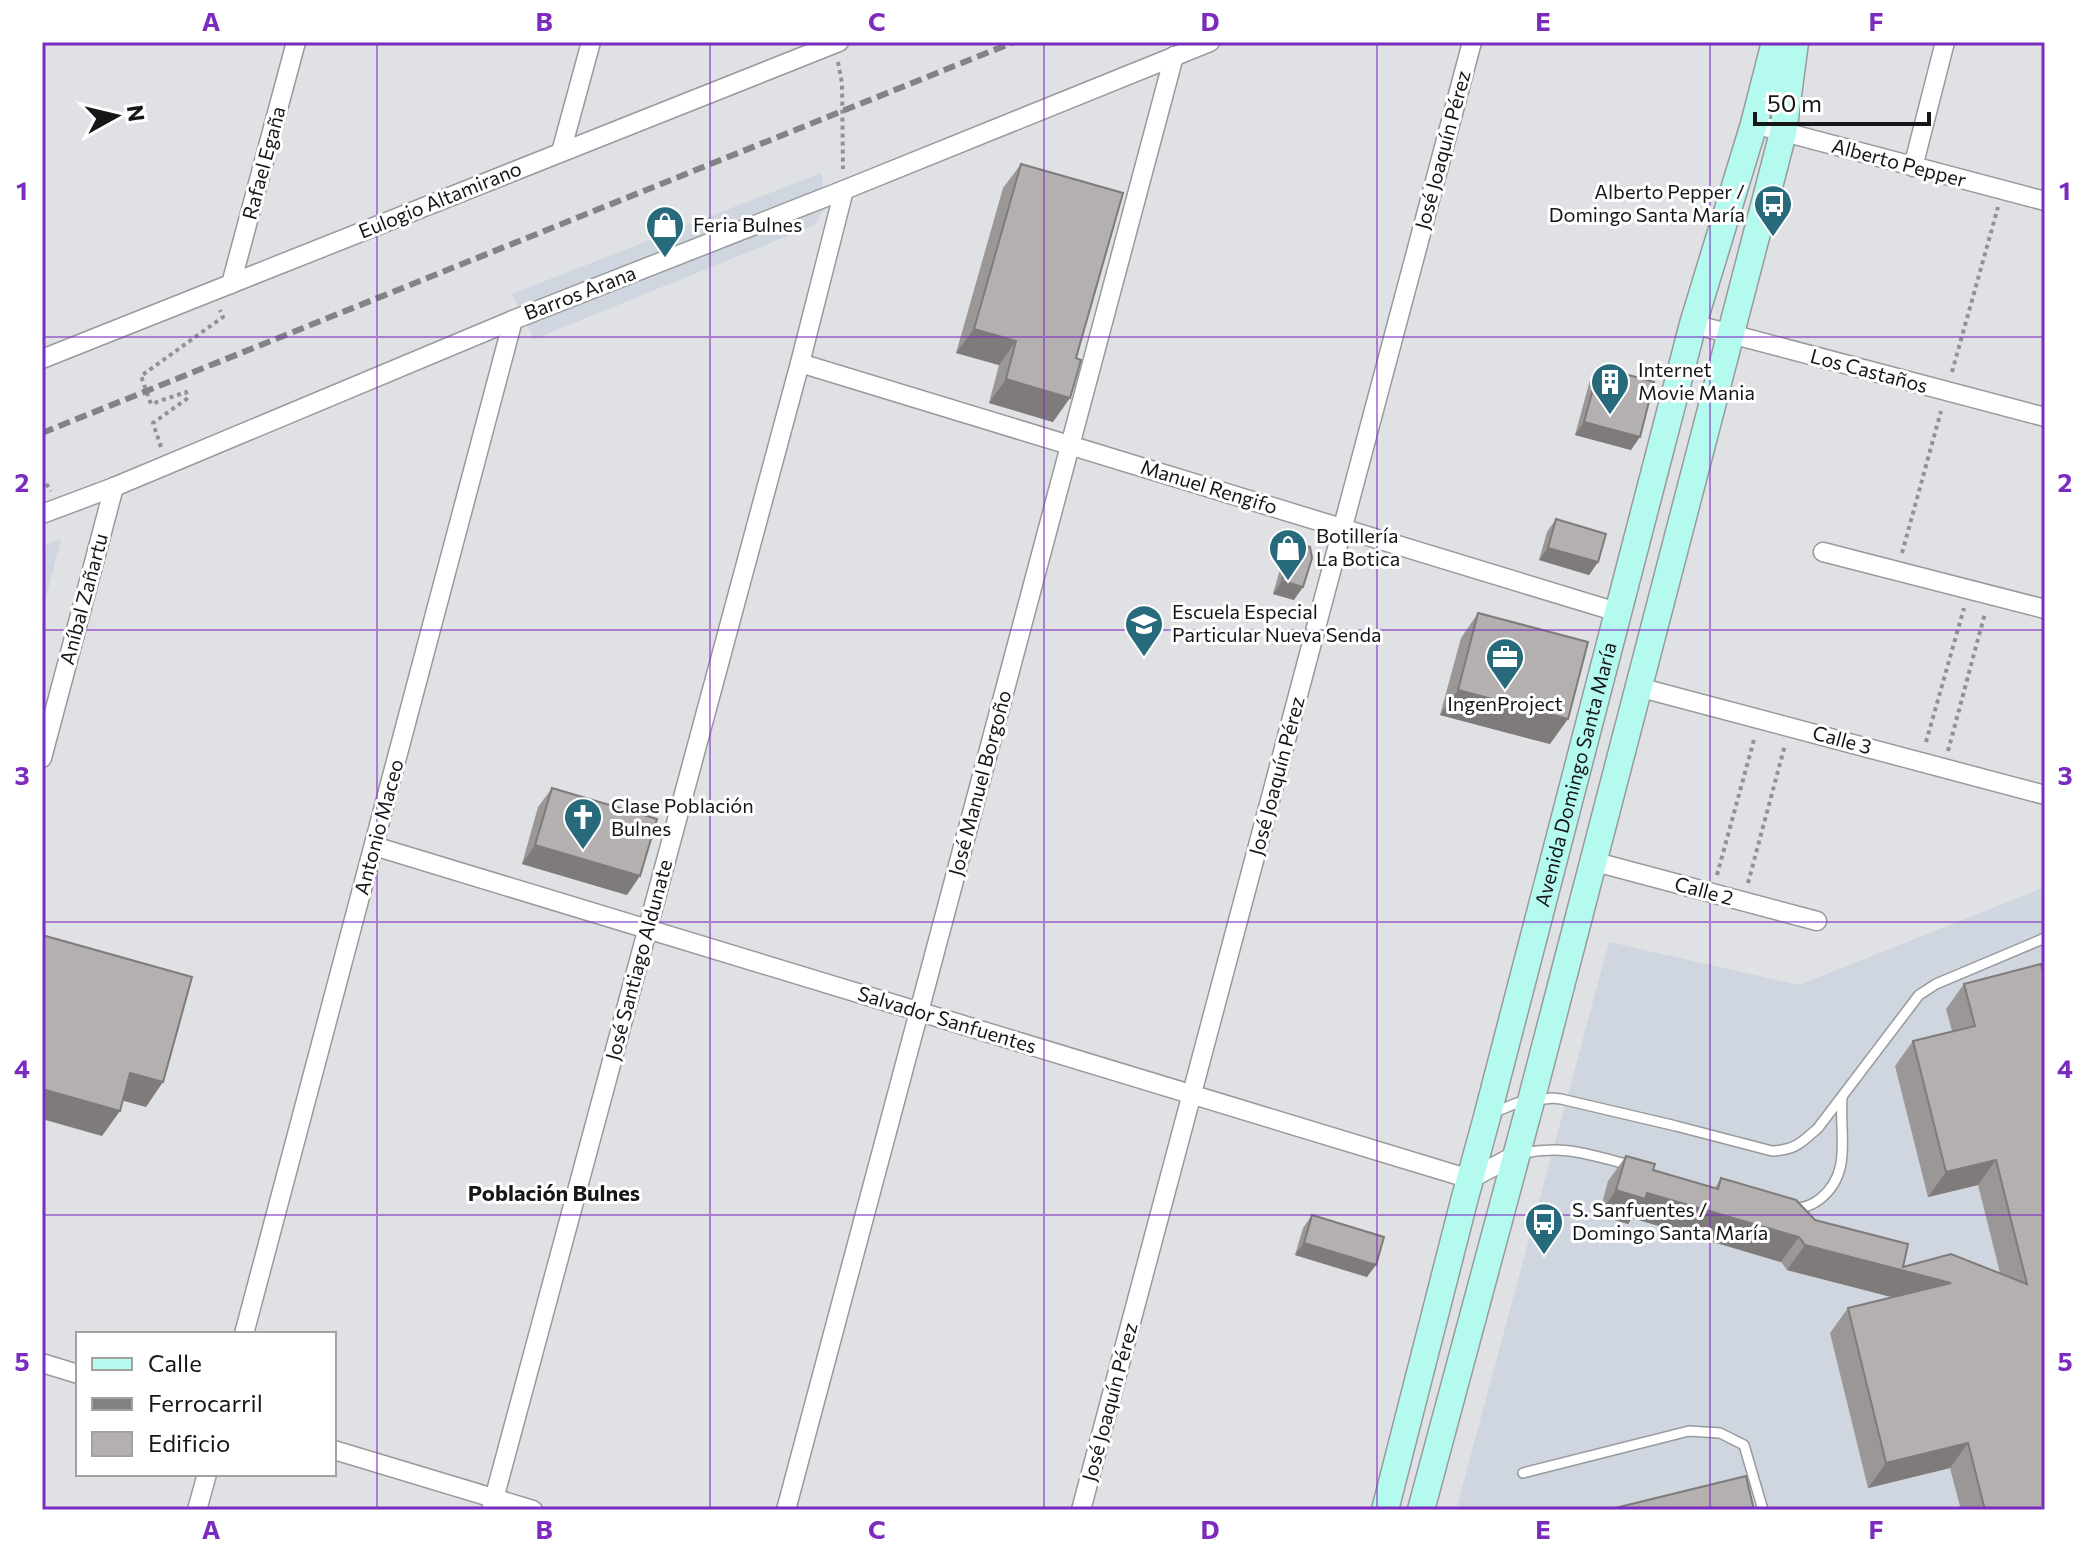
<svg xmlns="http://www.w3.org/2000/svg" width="2087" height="1552" viewBox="0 0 2087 1552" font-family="Commissioner,sans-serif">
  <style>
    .built { fill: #cfd6df }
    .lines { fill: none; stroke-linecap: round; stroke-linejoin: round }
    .lane-casing { stroke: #989a9d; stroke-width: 12 }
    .street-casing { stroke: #989a9d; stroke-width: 21 }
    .secondary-casing { stroke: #989a9d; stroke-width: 29 }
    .path { stroke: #909294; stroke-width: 4; stroke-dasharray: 4 4; stroke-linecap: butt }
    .lane { stroke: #fff; stroke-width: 9 }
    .street { stroke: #fff; stroke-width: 18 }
    .secondary { stroke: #b4faef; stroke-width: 26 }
    .rail { stroke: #818385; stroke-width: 6; stroke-dasharray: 12 6; stroke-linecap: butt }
    .wall { fill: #9b9796 }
    .shaded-wall { fill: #7e7b7a }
    .building { fill: #b4b0af; stroke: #7e7b7a; stroke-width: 2 }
    .grid { fill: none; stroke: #7b2cbf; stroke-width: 2; stroke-opacity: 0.55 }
    .labels { text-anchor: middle; stroke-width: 6; stroke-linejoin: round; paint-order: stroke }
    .street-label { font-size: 20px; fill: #151617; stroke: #fff }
    .poi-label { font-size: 20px; fill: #151617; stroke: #fff; text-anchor: start }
    .neighbourhood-label { font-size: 22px; font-weight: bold; fill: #151617; stroke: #fff }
    .neatline { fill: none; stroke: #7b2cbf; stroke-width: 3 }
    .grid-label { font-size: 26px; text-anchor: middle; font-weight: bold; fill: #7b2cbf }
  </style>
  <rect width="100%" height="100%" fill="#dfe1e4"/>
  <g class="built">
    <polygon points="821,173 826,205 815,225 534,339 512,294"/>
    <polygon points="61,539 42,613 42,546"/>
    <polygon points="2045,887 2045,1510 1456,1510 1609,942 1799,985"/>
  </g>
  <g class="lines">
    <defs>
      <g id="lane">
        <path d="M1495 1112 1517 1103 1552 1098 1561 1099 1676 1126 1772 1151C1795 1150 1801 1143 1818 1128L1919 995 1936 984 2045 938"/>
        <path d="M1519 1154C1563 1144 1587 1154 1630 1165"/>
        <path d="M1791 1208C1802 1209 1811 1206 1820 1199 1853 1173 1839 1134 1842 1098"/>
        <polyline points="1523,1473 1689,1431 1720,1433 1744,1445 1763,1510"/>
      </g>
      <g id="street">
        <polyline points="1754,124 2045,201"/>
        <polyline points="561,152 591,42"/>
        <polyline points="1913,167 1945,42"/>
        <polyline points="231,284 296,42"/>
        <polyline points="1693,324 2045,417"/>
        <polyline points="42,359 839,42"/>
        <polyline points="800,363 1617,612"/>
        <polyline points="42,514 114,487 513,320 844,190 1210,42"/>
        <polyline points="1823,552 2045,609"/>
        <polyline points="1638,687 2045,795"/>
        <polyline points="42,758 114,487"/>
        <polyline points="374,846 1470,1179 1516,1155"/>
        <polyline points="1592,861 1817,921"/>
        <polyline points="244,1334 513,320"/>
        <polyline points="42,1363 78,1374"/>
        <polyline points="334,1450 533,1510"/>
        <polyline points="197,1510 207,1474"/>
        <polyline points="491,1510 800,363 844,190"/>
        <polyline points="786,1510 1174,56"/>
        <polyline points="1081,1510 1472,42"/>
      </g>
      <g id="secondary">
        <path id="s1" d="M1385 1510 1464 1201 1487 1117 1693 324 1754 124 1775 42"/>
        <polyline points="1421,1510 1531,1101 1783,133 1795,42"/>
      </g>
    </defs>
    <use href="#lane" class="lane-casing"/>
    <use href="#street" class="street-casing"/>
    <use href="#secondary" class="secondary-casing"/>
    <g class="path">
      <polyline points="838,62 842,83 843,169"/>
      <polyline points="1952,372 1998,207"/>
      <polyline points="161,447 153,423 188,398 186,392 151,404 141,376 223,317 220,310"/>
      <polyline points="42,477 51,491"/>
      <polyline points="1902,553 1941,411"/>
      <polyline points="1926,742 1964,608"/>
      <polyline points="1948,751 1985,613"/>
      <polyline points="1717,875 1755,736"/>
      <polyline points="1748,883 1785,745"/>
    </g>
    <use href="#lane" class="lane"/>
    <use href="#street" class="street"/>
    <use href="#secondary" class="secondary"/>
    <polyline class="rail" points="42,433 1014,42"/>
  </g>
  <g class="wall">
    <polygon points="1021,164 1053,422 989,403 999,365 956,353 1003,188"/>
    <polygon points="1599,367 1631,450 1575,435 1590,380"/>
    <polygon points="1556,519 1598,562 1589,575 1539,560 1547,532"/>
    <polygon points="1293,542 1294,600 1273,594 1284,555"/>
    <polygon points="1478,613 1550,744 1440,715 1461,638"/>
    <polygon points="552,788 627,895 522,864 538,807"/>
    <polygon points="2041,964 2045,1510 1961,1510 1950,1468 1868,1488 1830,1333 1848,1308 1892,1297 1787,1270 1781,1262 1632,1218 1628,1224 1599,1215 1608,1181 1626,1156 1653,1170 1715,1188 1721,1178 1815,1220 1903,1267 2000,1273 1978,1185 1928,1197 1895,1066 1913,1041 1952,1031 1946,1009 1964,984"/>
    <polygon points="1312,1215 1367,1277 1295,1255 1303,1228"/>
  </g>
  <g class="shaded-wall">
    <polygon points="974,329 1016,341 999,365 956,353"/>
    <polygon points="1006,379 1070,398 1053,422 989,403"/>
    <polygon points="1584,422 1640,437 1631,450 1575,435"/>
    <polygon points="1548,548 1598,562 1589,575 1539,560"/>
    <polygon points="1282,581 1303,587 1294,600 1273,594"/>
    <polygon points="1458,690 1568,719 1550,744 1440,715"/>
    <polygon points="535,845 640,876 627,895 522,864"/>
    <polygon points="130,1073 163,1082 146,1107 113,1098"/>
    <polygon points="42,1089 120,1111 102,1136 42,1119"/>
    <polygon points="1996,1160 1978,1185 1928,1197 1946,1172"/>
    <polygon points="1616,1190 1647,1193 1799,1237 1781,1262 1632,1218 1628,1224 1599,1215"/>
    <polygon points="1304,1243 1376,1265 1367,1277 1295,1255"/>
    <polygon points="1805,1245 1951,1283 1934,1308 1787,1270"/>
    <polygon points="1968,1443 1950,1468 1868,1488 1886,1463"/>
  </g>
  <g class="building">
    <polygon points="1021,164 1123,193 1076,358 1081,360 1070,398 1006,379 1016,341 974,329"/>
    <polygon points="1599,367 1654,382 1640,437 1584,422"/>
    <polygon points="1556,519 1606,534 1598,562 1548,548"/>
    <polygon points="1293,542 1310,547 1312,558 1303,587 1282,581"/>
    <polygon points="1478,613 1588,642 1568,719 1458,690"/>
    <polygon points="552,788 657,819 640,876 535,845"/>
    <polygon points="42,935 192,977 163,1082 130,1073 120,1111 42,1089"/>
    <polygon points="2041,964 2045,982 2045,1510 1985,1510 1968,1443 1886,1463 1848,1308 1951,1283 1805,1245 1799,1237 1647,1193 1645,1199 1616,1190 1626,1156 1655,1164 1653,1170 1718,1189 1721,1178 1796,1200 1815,1220 1908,1244 1903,1267 1951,1254 2027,1284 1996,1160 1946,1172 1913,1041 1975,1026 1964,984"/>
    <polygon points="1312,1215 1384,1237 1376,1265 1304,1243"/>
    <polygon points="1746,1476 1754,1510 1607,1510"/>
  </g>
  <path class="grid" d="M377 42V1510M710 42V1510M1044 42V1510M1377 42V1510M1710 42V1510M42 337H2045M42 630H2045M42 922H2045M42 1215H2045"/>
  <defs>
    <symbol id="bus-pin" viewBox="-11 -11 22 30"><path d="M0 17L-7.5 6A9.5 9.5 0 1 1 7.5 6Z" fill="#266a7b" stroke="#fff"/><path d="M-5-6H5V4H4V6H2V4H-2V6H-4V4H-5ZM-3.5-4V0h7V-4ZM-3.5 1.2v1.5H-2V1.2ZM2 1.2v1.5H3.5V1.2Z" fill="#fff"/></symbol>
    <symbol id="shop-pin" viewBox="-11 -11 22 30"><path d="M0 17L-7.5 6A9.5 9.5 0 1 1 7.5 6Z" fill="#266a7b" stroke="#fff"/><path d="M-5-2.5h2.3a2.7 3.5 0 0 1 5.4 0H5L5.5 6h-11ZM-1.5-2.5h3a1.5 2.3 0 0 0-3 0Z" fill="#fff"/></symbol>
    <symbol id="building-pin" viewBox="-11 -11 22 30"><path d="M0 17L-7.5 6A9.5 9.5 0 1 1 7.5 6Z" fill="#266a7b" stroke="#fff"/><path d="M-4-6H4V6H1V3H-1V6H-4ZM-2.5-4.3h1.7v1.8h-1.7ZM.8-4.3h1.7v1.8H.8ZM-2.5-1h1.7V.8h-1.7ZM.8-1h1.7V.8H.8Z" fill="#fff"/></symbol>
    <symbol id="school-pin" viewBox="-11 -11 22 30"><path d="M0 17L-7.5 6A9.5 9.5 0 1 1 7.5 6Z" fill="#266a7b" stroke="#fff"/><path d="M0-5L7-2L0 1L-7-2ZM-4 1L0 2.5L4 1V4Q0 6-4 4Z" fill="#fff"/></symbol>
    <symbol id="office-pin" viewBox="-11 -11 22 30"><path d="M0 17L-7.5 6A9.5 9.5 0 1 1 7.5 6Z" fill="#266a7b" stroke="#fff"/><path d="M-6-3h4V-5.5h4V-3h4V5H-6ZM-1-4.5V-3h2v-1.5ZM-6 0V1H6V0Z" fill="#fff"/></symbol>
    <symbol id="church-pin" viewBox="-11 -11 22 30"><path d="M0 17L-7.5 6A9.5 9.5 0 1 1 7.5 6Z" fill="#266a7b" stroke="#fff"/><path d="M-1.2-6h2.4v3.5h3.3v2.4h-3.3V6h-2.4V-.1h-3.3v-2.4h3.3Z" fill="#fff"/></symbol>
  </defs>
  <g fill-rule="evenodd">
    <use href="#bus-pin" x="1751" y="182" width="44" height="60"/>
    <use href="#shop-pin" x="643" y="203" width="44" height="60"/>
    <use href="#building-pin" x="1588" y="360" width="44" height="60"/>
    <use href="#shop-pin" x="1266" y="526" width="44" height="60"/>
    <use href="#school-pin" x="1122" y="602" width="44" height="60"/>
    <use href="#office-pin" x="1483" y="635" width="44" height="60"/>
    <use href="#church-pin" x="561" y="795" width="44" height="60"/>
    <use href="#bus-pin" x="1522" y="1200" width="44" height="60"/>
  </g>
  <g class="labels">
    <g class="street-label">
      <text transform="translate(1443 150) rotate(-75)" y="7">José Joaquín Pérez</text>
      <text transform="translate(264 163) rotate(-75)" y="7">Rafael Egaña</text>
      <text transform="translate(1899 163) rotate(15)" y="7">Alberto Pepper</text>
      <text transform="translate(440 200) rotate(-22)" y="7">Eulogio Altamirano</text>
      <text transform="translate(580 293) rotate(-21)" y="7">Barros Arana</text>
      <text transform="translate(1869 371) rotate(15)" y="7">Los Castaños</text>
      <text transform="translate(1209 487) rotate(17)" y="7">Manuel Rengifo</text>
      <text transform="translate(84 599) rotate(-75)" y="7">Aníbal Zañartu</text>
      <text transform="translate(1842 740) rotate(15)" y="7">Calle 3</text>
      <text dy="7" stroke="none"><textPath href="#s1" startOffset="760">Avenida Domingo Santa María</textPath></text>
      <text transform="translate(1277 776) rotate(-75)" y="7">José Joaquín Pérez</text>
      <text transform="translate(980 783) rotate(-75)" y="7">José Manuel Borgoño</text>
      <text transform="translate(379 827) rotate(-75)" y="7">Antonio Maceo</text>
      <text transform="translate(1704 891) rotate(15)" y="7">Calle 2</text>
      <text transform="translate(639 960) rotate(-75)" y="7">José Santiago Aldunate</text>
      <text transform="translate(947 1020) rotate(17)" y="7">Salvador Sanfuentes</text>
      <text transform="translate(1110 1402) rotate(-75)" y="7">José Joaquín Pérez</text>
    </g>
    <g class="poi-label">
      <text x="1745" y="199" text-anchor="end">Alberto Pepper /<tspan x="1745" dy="23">Domingo Santa María</tspan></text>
      <text x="693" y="232">Feria Bulnes</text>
      <text x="1638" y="377">Internet<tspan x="1638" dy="23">Movie Mania</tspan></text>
      <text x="1316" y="543">Botillería<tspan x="1316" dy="23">La Botica</tspan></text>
      <text x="1172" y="619">Escuela Especial<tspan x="1172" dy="23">Particular Nueva Senda</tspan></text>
      <text x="1505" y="711" text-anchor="middle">IngenProject</text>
      <text x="611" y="813">Clase Población<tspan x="611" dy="23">Bulnes</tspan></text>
      <text x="1572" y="1217">S. Sanfuentes /<tspan x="1572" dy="23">Domingo Santa María</tspan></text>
    </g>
    <g class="neighbourhood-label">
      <text x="554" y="1201">Población Bulnes</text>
    </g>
  </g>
  <rect width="2087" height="1552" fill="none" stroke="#ffffff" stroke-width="88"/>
  <rect x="76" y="1332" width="260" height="144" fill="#ffffff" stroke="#a1a2a2" stroke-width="2"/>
  <rect x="92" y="1358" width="40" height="12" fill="#b4faef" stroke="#a1a2a2" stroke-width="2"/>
  <text x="148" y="1372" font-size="24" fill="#151617">Calle</text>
  <rect x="92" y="1398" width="40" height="12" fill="#818385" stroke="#a1a2a2" stroke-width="2"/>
  <text x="148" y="1412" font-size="24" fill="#151617">Ferrocarril</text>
  <rect x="92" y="1432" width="40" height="24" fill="#b4b0af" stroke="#a1a2a2" stroke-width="2"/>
  <text x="148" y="1452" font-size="24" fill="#151617">Edificio</text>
  <g transform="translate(116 116) rotate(82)" stroke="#ffffff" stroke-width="6" paint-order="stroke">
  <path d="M0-6L14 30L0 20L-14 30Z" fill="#151617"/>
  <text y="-12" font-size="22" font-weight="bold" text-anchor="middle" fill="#151617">N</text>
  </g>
  <path d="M1755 112v12h174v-12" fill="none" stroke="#151617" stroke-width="4"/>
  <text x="1767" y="112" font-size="24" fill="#151617" stroke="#ffffff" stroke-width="6" paint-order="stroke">50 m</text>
  <rect x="44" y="44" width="1999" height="1464" class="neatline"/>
  <g class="grid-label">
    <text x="211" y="31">A</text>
    <text x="544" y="31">B</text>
    <text x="877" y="31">C</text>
    <text x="1210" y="31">D</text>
    <text x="1543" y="31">E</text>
    <text x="1876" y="31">F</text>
    <text x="22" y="200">1</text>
    <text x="2065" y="200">1</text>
    <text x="22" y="492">2</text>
    <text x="2065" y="492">2</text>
    <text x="22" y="785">3</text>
    <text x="2065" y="785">3</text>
    <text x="22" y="1078">4</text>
    <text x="2065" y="1078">4</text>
    <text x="22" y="1371">5</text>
    <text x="2065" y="1371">5</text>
    <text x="211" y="1539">A</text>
    <text x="544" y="1539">B</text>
    <text x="877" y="1539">C</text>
    <text x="1210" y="1539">D</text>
    <text x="1543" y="1539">E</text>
    <text x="1876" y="1539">F</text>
  </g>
</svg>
